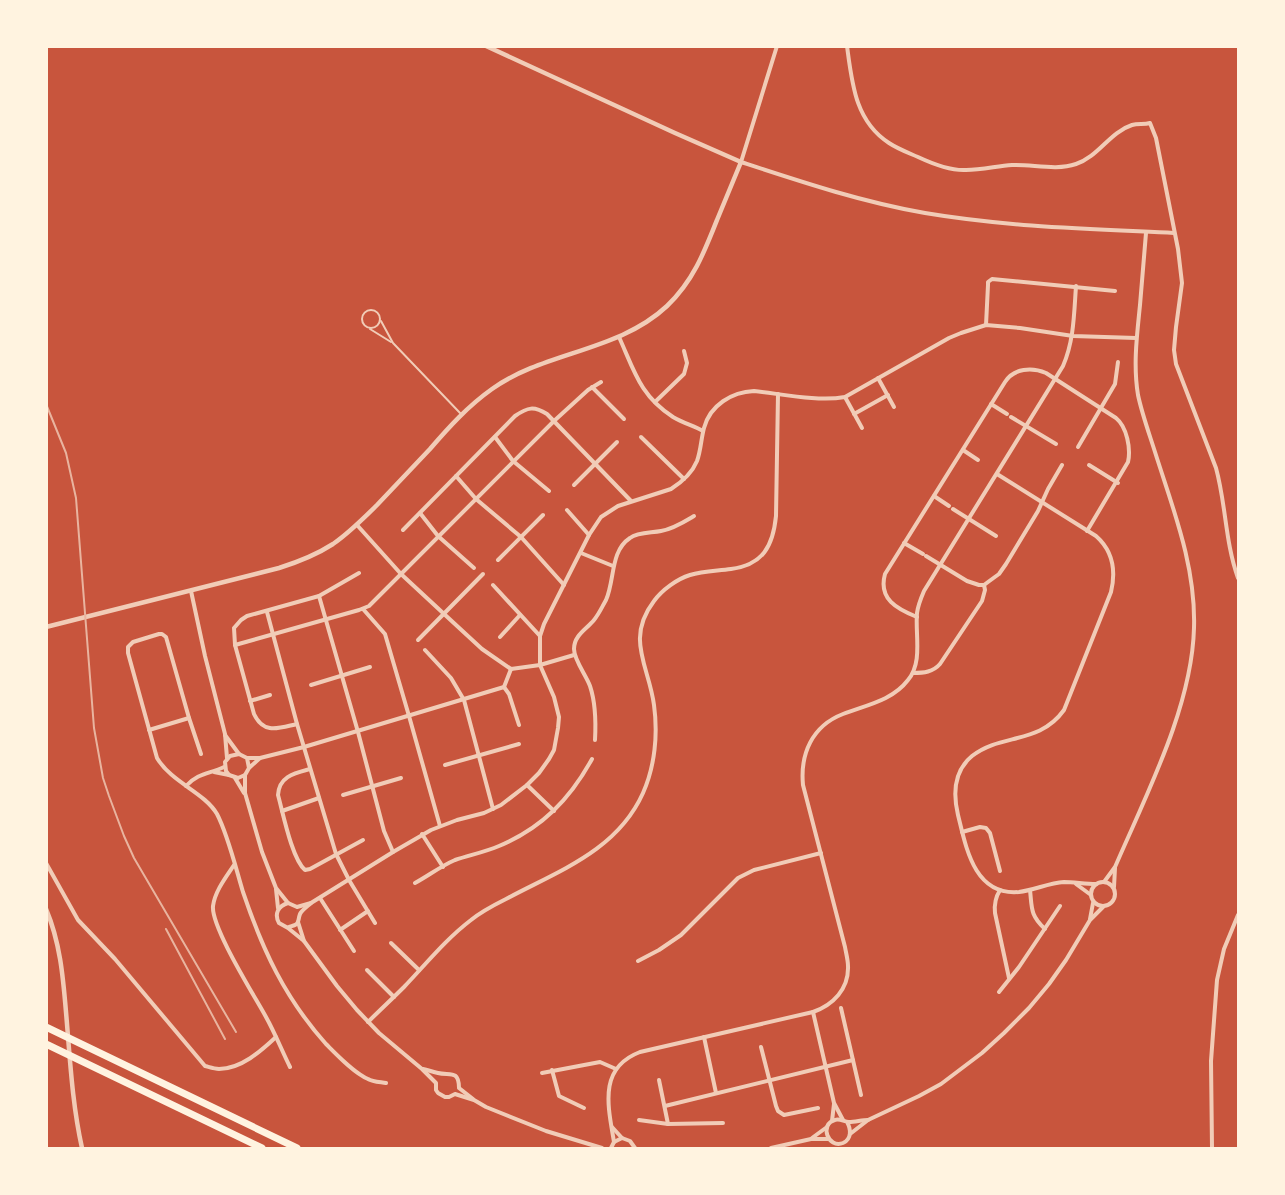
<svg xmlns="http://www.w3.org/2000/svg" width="1285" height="1195" viewBox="0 0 1285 1195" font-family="Mulish,sans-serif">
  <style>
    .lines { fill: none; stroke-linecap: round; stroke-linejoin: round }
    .service { stroke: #f1ccb7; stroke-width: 2 }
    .minor { stroke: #f1ccb7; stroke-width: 4 }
    .tertiary { stroke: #f1ccb7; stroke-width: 4.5 }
    .motorway { stroke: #fff3e0; stroke-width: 7 }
    .rail { stroke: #e9b49f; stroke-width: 2 }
  </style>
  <rect width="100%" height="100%" fill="#c8553d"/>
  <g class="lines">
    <g class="service">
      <circle cx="371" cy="319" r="9"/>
      <polyline points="381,321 393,343 461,414"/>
      <polyline points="370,329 391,342"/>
    </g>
    <g class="minor">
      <path d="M777 46 741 162C802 182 862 202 925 213 1008 227 1091 229 1174 233"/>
      <path d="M847 46C852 83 855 121 889 143 898 149 909 153 918 157 933 164 950 171 966 170 982 170 997 166 1012 165 1032 164 1056 171 1076 164 1098 157 1110 132 1132 125 1138 123 1144 125 1150 123L1156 138 1178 249 1182 283 1176 327 1174 350 1176 364 1216 468C1226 504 1225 542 1238 578"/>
      <polyline points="986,325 988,285 988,282 992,279 1115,291"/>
      <path d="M619 337C634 370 640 396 673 417 683 423 694 426 703 431"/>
      <polyline points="878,378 894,407"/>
      <polyline points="592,387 624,419"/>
      <polyline points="845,397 862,428"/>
      <polyline points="655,402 684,374 687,363 684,351"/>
      <polyline points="991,404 1007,414"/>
      <polyline points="854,414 888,395"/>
      <polyline points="1011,417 1056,444"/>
      <polyline points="495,437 513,461 549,491"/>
      <polyline points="641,437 684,479"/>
      <polyline points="1078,447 1115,384 1118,362"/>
      <polyline points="963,450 978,460"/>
      <polyline points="1089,465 1118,483"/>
      <path d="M997 474 1096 536C1113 551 1116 571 1111 592L1064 710C1039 745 1001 733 972 756 954 771 953 794 958 815 966 847 974 896 1019 892 1034 890 1049 883 1064 882 1074 882 1085 884 1096 884"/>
      <polyline points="456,476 476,499 521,537 564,585"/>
      <polyline points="574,485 617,442"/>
      <polyline points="934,496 949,506"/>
      <polyline points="953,509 996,536"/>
      <polyline points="567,510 589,535"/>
      <polyline points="420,513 438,536 474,568"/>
      <polyline points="357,525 401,574 443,613 482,649 511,669 540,665 574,655"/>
      <path d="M403 530 515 416C528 407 534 406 547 414L631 501"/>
      <polyline points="904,543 923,554"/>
      <polyline points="581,553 613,566"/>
      <polyline points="926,556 967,581 979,585 984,585 988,582 999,574 1006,564 1038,511 1048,489 1062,465"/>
      <polyline points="498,560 543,515"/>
      <polyline points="493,585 540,636"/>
      <polyline points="191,591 205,656 225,734 227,758"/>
      <polyline points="319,596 358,732 384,831 393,852"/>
      <polyline points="363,609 385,634 409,716 440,826"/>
      <polyline points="267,612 297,724 336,854 349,880 375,923"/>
      <path d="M917 617C897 609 878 599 885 574L1005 382C1014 368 1032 367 1046 373L1116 418C1127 427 1131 449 1128 462L1087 531"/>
      <polyline points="500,637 520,615"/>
      <polyline points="418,640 483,574"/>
      <polyline points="235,645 359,610 369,606 554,421 588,390 601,382"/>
      <polyline points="425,650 451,678 464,700 493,809"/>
      <path d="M913 673C924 673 933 672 940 664L982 601 985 590 984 585"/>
      <polyline points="311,685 370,667"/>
      <polyline points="504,687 509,694 519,725"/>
      <polyline points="250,701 270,695"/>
      <path d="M297 724C279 728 264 735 254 714L235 645 234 628 241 620 247 616 319 596 359 573"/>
      <polyline points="149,730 189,718"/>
      <polyline points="225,735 239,754"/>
      <path d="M595 740C596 722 596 704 590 686 586 675 574 660 574 649 574 635 587 629 594 620 599 614 602 607 606 600 615 580 610 551 630 538 638 532 651 533 661 531 673 529 684 522 694 516"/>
      <path d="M201 754 189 718 166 637 162 634H159L133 642 128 647V653L157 758C172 783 204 792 217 814 228 835 236 869 243 892 263 951 285 998 326 1044 337 1055 354 1073 368 1079 373 1082 381 1082 386 1083"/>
      <polyline points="247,758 260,758 304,747 504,687 511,669"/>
      <polyline points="445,765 519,744"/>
      <polyline points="249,768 247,758 239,754 230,756 225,762 226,771 229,775 238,778 245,775 249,768 260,758"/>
      <path d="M310 769C295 773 279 776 278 795 283 813 292 859 305 870L310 869 363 840"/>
      <polyline points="214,772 229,775"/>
      <path d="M245 775V793L262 852 276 888 288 903 297 907 311 903 393 852 431 830 457 820 484 813 501 805 527 785 539 773 549 759 554 750 558 728 559 717 554 697 540 665V636L544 624 589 535 601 517 618 506 671 489C682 482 692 473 697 461 701 450 701 439 704 428 710 405 732 392 754 391 782 394 818 402 845 397L949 338 961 333 986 325 1020 328 1073 336 1136 338"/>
      <polyline points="235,778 244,793"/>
      <polyline points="527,785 554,811"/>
      <path d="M186 786C198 773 209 774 224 767"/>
      <polyline points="343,795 401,778"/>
      <polyline points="282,811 319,798"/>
      <polyline points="962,832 980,827 986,828 990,833 1000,871"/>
      <polyline points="422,834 443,867"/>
      <path d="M46 863 78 920 115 959 205 1066C209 1067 214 1069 219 1069 241 1069 261 1051 276 1037"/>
      <path d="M234 865C226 877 215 891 213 906 211 927 254 995 266 1017 275 1033 282 1051 290 1067"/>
      <circle cx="1103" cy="894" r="12"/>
      <path d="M1104 882 1115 867C1146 795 1192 707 1194 628 1196 566 1173 509 1155 452 1149 433 1142 414 1138 395 1133 365 1137 335 1140 305 1142 281 1144 257 1146 233"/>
      <path d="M415 883C428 876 441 866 455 860 470 855 485 852 499 846 542 828 570 799 592 759"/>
      <polyline points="1076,884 1091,895"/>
      <polyline points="1114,887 1115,868"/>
      <polyline points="276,889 278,908"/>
      <path d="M1000 890C995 898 994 904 995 913L1009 978"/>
      <path d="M1030 890C1032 908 1030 915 1045 929"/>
      <polyline points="320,898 354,951"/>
      <path d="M288 903C278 906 274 914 279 923L288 928 304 941 337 986 357 1010 379 1033 422 1069 436 1083V1090L438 1093 445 1097H449L455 1094 474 1100 486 1107 546 1131 602 1148"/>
      <polyline points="1090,919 1093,903"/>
      <polyline points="298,922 304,941"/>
      <path d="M289 927C301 924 297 922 300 914 302 910 308 906 311 903"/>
      <polyline points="340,930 368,911"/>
      <polyline points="391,943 419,970"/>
      <polyline points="638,961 659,950 681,935 738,878 754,870 821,853"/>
      <polyline points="367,970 394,997"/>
      <polyline points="999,992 1019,967 1060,906"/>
      <polyline points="841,1008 861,1095"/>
      <polyline points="813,1012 834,1103 843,1120"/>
      <path d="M368 1022C380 1010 392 999 404 987 426 964 446 939 471 920 482 911 494 905 506 899 558 871 617 851 643 793 655 766 658 734 654 705 649 666 625 639 654 601 662 590 677 579 690 575 703 571 717 571 731 569 763 565 773 546 776 516L778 394"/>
      <polyline points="704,1037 716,1093"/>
      <polyline points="761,1047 776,1106 778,1111 784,1115 818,1108"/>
      <path d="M423 1069C428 1070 433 1072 438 1073 449 1076 459 1069 459 1088L473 1099"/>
      <polyline points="552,1070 559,1096 584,1108"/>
      <polyline points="542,1073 600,1062 616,1069"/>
      <polyline points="659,1080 668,1124"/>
      <polyline points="665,1106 853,1060"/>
      <polyline points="639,1120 668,1124 723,1123"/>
      <polyline points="832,1121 834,1104"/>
      <path d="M847 1122C851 1129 852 1139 843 1143 828 1149 819 1124 835 1120 840 1118 844 1122 849 1122 855 1122 862 1120 868 1120"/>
      <polyline points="612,1127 622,1138"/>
      <polyline points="850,1134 868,1120 919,1096 941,1084 982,1053 1004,1033 1029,1008 1049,984 1066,960 1090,920 1103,907"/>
      <polyline points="812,1138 827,1127"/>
      <path d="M614 1142C608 1106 598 1068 640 1052L813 1012C833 1005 849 989 848 966 848 960 846 953 845 947L803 785C800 754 812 726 843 714 866 705 892 701 908 680 923 662 915 635 917 613 918 605 921 598 924 591L1063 366C1074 341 1074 314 1076 286"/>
      <polyline points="611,1148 614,1142 622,1138 630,1141 635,1148"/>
      <polyline points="771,1148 811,1139 828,1139"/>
      <polyline points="1212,1148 1211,1061 1217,980 1224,949 1238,915"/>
    </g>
    <g class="tertiary">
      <path d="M46 627 279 568C298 562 316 555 333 544 349 533 363 519 377 505 395 486 412 468 430 449 449 427 468 406 492 389 545 351 618 352 667 306 693 281 704 253 717 220 725 201 733 181 741 162L675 133 486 46"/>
      <path d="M46 909C60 942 63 976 66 1012 70 1058 72 1103 82 1148"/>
    </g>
    <g class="motorway">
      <polyline points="46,1027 297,1148"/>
      <polyline points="46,1044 262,1148"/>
    </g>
    <g class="rail">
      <polyline points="46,404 66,453 76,498 94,728 103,778 109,796 124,836 134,858 236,1032"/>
      <polyline points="166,929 225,1039"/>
    </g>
  </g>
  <rect width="1285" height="1195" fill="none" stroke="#fff3e0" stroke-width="96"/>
</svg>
